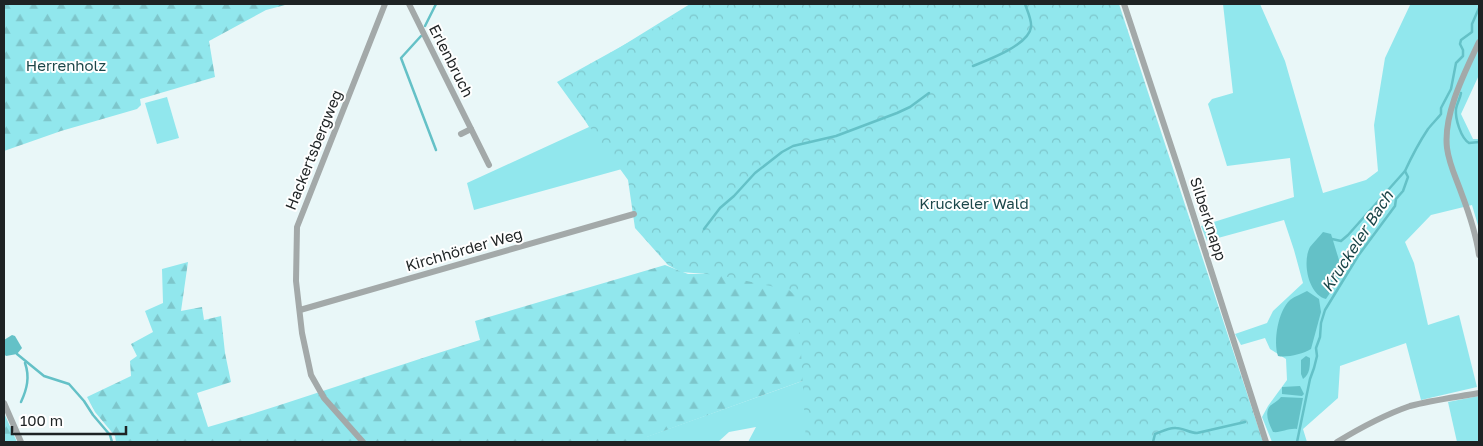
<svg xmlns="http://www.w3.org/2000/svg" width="1483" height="446" viewBox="0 0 1483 446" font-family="'Golos Text',sans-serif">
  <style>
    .grass { fill: #91e7ed }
    .forest { fill: url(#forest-firs) }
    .park { fill: url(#park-crowns) }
    .water { fill: #64c1c7 }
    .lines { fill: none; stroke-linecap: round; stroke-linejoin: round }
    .stream { stroke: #64c1c7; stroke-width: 2.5 }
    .minor { stroke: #a3a9a9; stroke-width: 6 }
    .labels { text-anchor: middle; stroke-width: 4; stroke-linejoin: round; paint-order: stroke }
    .street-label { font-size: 15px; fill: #1e2324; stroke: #fff }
    .park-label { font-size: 15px; fill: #1c474a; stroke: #fff }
    .water-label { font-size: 16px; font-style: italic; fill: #1a4548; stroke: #fff }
  </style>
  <defs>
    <pattern id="forest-firs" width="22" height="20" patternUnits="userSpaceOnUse" patternTransform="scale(1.25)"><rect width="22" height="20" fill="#91e7ed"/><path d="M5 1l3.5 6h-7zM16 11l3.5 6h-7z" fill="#7dc6cb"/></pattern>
    <pattern id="park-crowns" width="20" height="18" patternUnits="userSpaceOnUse" patternTransform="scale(1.25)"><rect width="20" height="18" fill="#91e7ed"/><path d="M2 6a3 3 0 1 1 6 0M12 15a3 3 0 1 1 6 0" fill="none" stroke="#7dc6cb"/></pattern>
  </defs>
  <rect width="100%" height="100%" fill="#e9f7f8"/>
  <g class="grass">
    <polygon points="690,4 749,4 879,442 748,442 756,427 729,432 718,442 650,442 646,437 805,380 622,169 474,210 467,183 589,127 564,82"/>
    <polygon points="1223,4 1260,4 1285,61 1323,193 1366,180 1378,171 1374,125 1385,58 1410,5 1415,4 1479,4 1479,75 1461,114 1473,139 1479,139 1479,229 1472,205 1431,215 1405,242 1414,263 1428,325 1459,315 1477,387 1421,400 1406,343 1340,366 1338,398 1303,429 1307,442 1272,442 1262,417 1268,406 1287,380 1286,359 1270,349 1265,338 1241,345 1235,334 1267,323 1273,311 1303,283 1294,250 1284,220 1207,241 1201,226 1294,197 1290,158 1227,166 1208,104 1212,99 1233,93"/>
    <polygon points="167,97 179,138 157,144 145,103"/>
    <polygon points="1479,396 1479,442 1457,442 1448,402"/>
  </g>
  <g class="forest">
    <polygon points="4,4 289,4 266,10 209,41 215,77 140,99 141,105 137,109 61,131 4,151"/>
    <path d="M188 262 181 311 202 307 204 320 221 316 225 353 231 382 197 393 208 427C300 401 389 367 480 340L475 321 665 265 688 274H716L792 290 798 298 805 380 647 437 650 442H116L115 436 95 412 87 397 131 376 130 361 137 356 131 344 153 332 145 311 163 303 162 269Z"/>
    <polygon points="4,413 17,442 4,442"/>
  </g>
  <polygon class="park" points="698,4 1119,4 1263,442 806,442 798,298 789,290 719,275 681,272 668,265 635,228 628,180 557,82"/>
  <g class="water">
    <path d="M1323 232 1331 234 1343 273 1326 299C1308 294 1302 262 1310 247 1314 242 1319 237 1323 232Z"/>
    <path d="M1307 291 1319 299 1321 312 1311 349C1303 354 1286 358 1278 356 1273 341 1278 311 1290 300 1295 296 1302 294 1307 291Z"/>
    <polygon points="12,335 15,336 22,348 17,354 6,356 4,354 4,340"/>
    <path d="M1306 356 1310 358C1310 366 1310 374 1303 379L1301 374V360Z"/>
    <polygon points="1300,386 1304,394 1302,396 1282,394 1282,387"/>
    <path d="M1281 397 1303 398 1297 429C1288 428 1281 433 1273 432 1269 424 1264 413 1270 406 1273 403 1278 401 1281 397Z"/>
  </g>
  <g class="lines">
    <g class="stream">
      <polyline points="425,26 436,4"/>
      <polyline points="421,36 401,58 436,150"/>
      <path d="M973 66C988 60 1029 45 1031 27 1032 20 1027 10 1025 4"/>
      <path d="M1461 93C1460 99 1457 103 1456 109 1455 119 1461 138 1469 143L1479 142"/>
      <polyline points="704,229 720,208 734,196 755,173 782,152 793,146 836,136 897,113 910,107 929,93"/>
      <polyline points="1332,239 1341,241 1348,235 1405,171"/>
      <polyline points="17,354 44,376 69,384 84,401 93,415 110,435 112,442"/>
      <path d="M21 402C27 389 30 377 25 363"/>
      <path d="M1153 442 1155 434C1161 432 1169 427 1176 428 1183 428 1190 433 1197 433L1245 422"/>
      <path d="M1297 442 1310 379 1314 368 1317 356 1316 348 1320 337 1321 323 1325 310 1358 256 1395 206 1396 199 1403 191 1408 177 1405 171C1411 158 1420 141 1428 129 1432 124 1437 119 1441 114V108L1451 89 1456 63 1463 56V50L1460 44 1461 40 1472 32V24L1479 8"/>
    </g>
    <g class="minor">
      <polyline points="409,4 489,165"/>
      <polyline points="1124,4 1179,170 1266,442"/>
      <path d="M1479 42C1465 72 1443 114 1447 148 1449 164 1456 178 1461 192 1469 213 1476 233 1479 255"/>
      <polyline points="461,134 471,129"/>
      <polyline points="300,310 634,214"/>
      <polyline points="4,403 21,442"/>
      <polyline points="363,442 324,398 311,375 302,333 296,281 297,227 385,4"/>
      <path d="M1337 442C1360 428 1384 415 1410 406 1432 400 1457 397 1479 393"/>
    </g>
  </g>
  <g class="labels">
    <g class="street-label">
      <text transform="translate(451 61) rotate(63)" y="5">Erlenbruch</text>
      <text transform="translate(314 150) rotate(-68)" y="5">Hackertsbergweg</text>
      <text transform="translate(1208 219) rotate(72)" y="5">Silberknapp</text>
      <text transform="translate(464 250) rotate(-16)" y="5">Kirchhörder Weg</text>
    </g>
    <g class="park-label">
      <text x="66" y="71">Herrenholz</text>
      <text x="974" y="209">Kruckeler Wald</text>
    </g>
    <g class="water-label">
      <text transform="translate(1357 241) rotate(-57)" y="6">Kruckeler Bach</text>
    </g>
  </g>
  <rect width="1483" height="446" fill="none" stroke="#1e2324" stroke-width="10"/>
  <path d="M12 426v8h114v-8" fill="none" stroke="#1e2324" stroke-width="2.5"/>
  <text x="20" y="426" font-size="15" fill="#1e2324" stroke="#ffffff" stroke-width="4" paint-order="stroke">100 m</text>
</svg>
